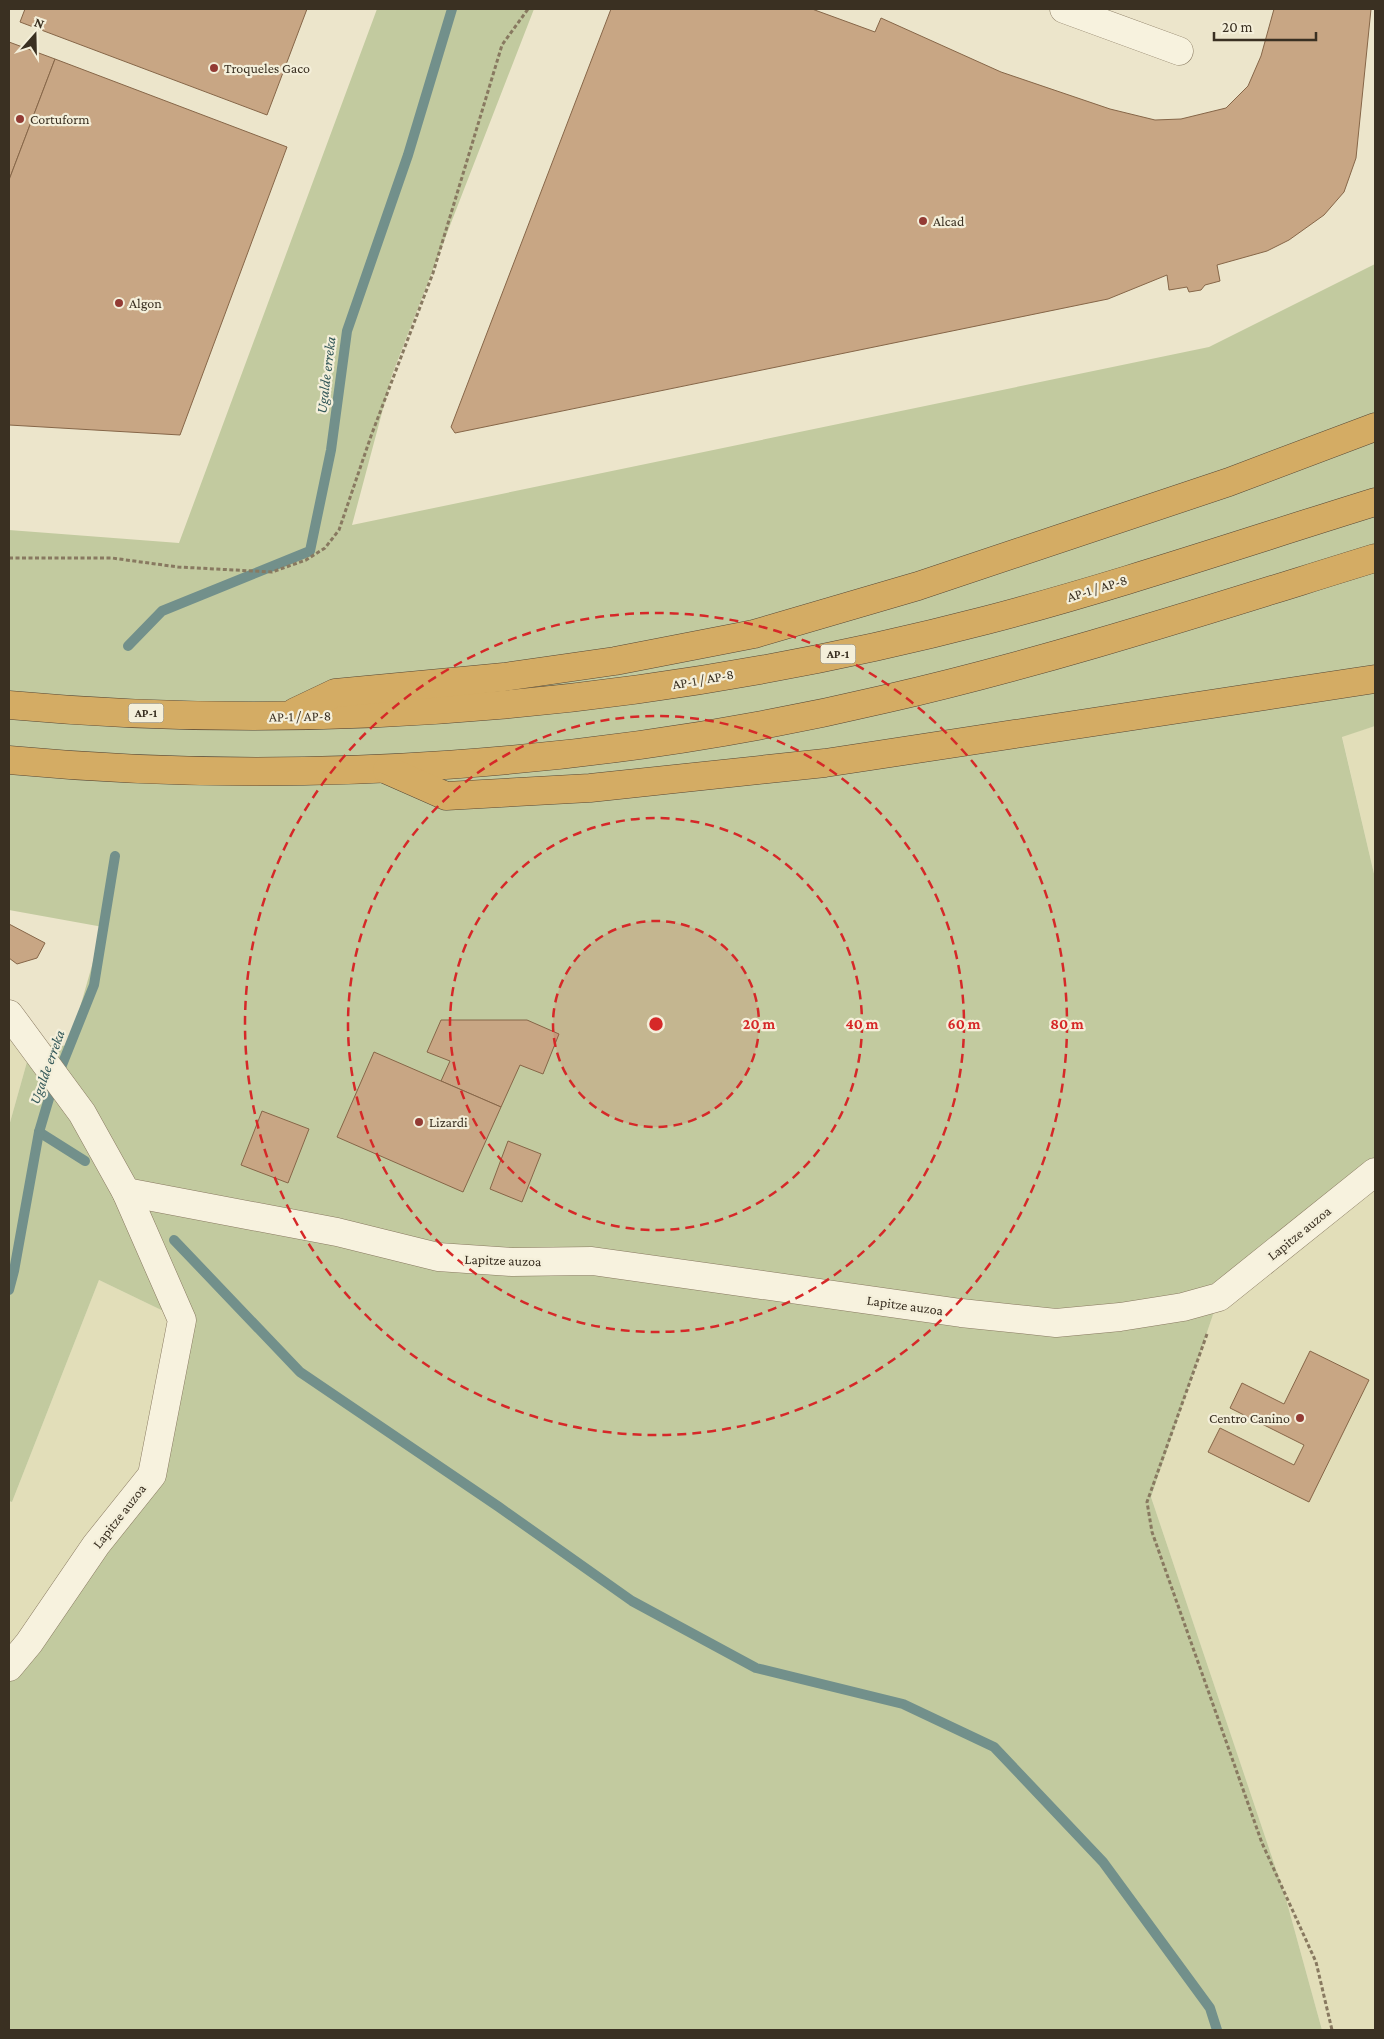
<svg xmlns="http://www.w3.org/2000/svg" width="1384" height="2039" viewBox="0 0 1384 2039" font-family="'Crimson Pro',serif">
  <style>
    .farmland { fill: #e2deb9 }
    .green { fill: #c2ca9f }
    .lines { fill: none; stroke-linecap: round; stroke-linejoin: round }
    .stream { stroke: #72908b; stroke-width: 10 }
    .building { fill: #c8a684; stroke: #866648 }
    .minor-casing { stroke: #887960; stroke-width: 29 }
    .motorway-casing { stroke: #574734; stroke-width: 29 }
    .path { stroke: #887960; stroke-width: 3; stroke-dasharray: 4 2.5; stroke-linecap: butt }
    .minor { stroke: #f7f2de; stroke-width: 28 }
    .motorway { stroke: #d4ac64; stroke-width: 28 }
    .ring { fill: none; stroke: #d62828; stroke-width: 2.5; stroke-dasharray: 9 6 }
    .poi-dot { fill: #933b34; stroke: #f4efda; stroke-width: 2 }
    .labels { text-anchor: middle; stroke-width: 4.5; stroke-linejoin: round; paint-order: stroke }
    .shield { fill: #f4efda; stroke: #726959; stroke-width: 1 }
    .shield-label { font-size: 12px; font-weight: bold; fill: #3a3022 }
    .poi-label { font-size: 14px; fill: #3a3022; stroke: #f4efda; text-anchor: start }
    .street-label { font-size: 14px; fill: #3a3022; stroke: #f4efda }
    .water-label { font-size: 15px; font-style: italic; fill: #335859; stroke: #f4efda }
    .centre { fill: #d62828; stroke: #f4efda; stroke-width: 2.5 }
    .ring-label { font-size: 15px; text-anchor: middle; font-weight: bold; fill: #d62828; stroke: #f4efda; stroke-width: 4.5; stroke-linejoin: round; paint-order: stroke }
  </style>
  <rect width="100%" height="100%" fill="#ece5cb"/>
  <g class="farmland">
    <polygon points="1375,726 1375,878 1342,736"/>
    <polygon points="9,1014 32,1044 9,1126"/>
    <polygon points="1375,1166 1375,2030 1322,2030 1286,1899 1151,1497 1219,1297"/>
    <polygon points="99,1280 182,1320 152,1475 9,1658 9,1501 12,1502"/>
  </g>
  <polygon class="green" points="377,9 534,9 392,375 352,525 1209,347 1375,264 1375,726 1342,737 1375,878 1375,1166 1219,1297 1151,1497 1286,1899 1322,2030 9,2030 9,1658 152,1475 182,1320 99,1280 12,1502 9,1501 9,1126 32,1044 69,1046 103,927 9,910 9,530 179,543"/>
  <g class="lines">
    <g class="stream">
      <polyline points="128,646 162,611 310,551 331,450 347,331 408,155 452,9"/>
      <polyline points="39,1132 85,1161"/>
      <polyline points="174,1240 300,1372 499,1507 632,1601 756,1668 903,1704 994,1747 1103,1862 1210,2008 1217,2030"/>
      <polyline points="9,1290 14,1271 39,1132 50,1095 94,985 115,856"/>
    </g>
  </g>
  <g class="building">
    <polygon points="25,9 307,9 267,115 20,22"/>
    <polygon points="611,9 812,9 875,32 881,18 1001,72 1110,109 1155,120 1181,119 1226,108 1248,86 1261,56 1274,9 1371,9 1356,158 1344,192 1324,215 1289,240 1267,251 1217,265 1220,281 1205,285 1201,290 1189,292 1187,287 1169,290 1167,275 1108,299 455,433 451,427"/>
    <polygon points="9,42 55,59 9,180"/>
    <polygon points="55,59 287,147 180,435 9,425 9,180"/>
    <polygon points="9,924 45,943 37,958 17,964 9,958"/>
    <polygon points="441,1020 527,1020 559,1034 543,1074 520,1065 501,1107 441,1081 450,1061 427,1052"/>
    <polygon points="374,1052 501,1107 463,1192 337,1137"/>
    <polygon points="262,1111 309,1129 288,1183 241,1165"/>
    <polygon points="508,1141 541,1154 522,1202 490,1189"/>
    <polygon points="1310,1351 1369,1380 1309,1502 1208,1452 1220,1428 1294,1465 1304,1445 1230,1408 1242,1383 1284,1404"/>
  </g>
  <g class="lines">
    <defs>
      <g id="minor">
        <polyline points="1064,9 1179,51"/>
        <polyline points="9,1014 82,1113 126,1192 182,1320 152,1475 96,1545 29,1643 9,1667"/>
        <polyline points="126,1192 337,1232 438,1257 512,1262 592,1261 961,1313 1056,1323 1120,1317 1183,1307 1219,1297 1375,1172"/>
      </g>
      <g id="motorway">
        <path d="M9 705C337 735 668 703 987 620 1117 586 1246 542 1375 502"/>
        <polyline points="295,712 335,693 504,677 615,661 754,634 918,586 1229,482 1375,427"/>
        <path d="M9 760C297 787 603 766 885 699 1051 661 1213 608 1375 558"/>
        <polyline points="387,770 446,796 590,788 825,763 1375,679"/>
      </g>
    </defs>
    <use href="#minor" class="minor-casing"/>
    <use href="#motorway" class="motorway-casing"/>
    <g class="path">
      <polyline points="9,558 112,558 178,567 272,572 306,560 325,548 339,530 371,436 433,273 502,45 528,9"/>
      <polyline points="1207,1334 1147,1502 1152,1532 1262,1843 1316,1962 1332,2030"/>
    </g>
    <use href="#minor" class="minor"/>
    <use href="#motorway" class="motorway"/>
  </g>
  <circle cx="656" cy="1024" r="103" fill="#d62828" fill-opacity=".12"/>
  <g class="ring">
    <circle cx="656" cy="1024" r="103"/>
    <circle cx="656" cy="1024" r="206"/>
    <circle cx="656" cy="1024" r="308"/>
    <circle cx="656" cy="1024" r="411"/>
  </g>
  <g class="poi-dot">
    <circle cx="214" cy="68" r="5"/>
    <circle cx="20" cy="119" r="5"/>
    <circle cx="923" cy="221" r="5"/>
    <circle cx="119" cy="303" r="5"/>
    <circle cx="419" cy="1122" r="5"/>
    <circle cx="1300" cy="1418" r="5"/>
  </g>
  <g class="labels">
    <g class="shield">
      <rect x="820.5" y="644.5" width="35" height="19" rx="4"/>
      <rect x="128.5" y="703.5" width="35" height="19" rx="4"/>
    </g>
    <g class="shield-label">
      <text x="838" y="658">AP-1</text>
      <text x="146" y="717">AP-1</text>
    </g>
    <g class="poi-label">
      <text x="224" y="73">Troqueles Gaco</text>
      <text x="30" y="124">Cortuform</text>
      <text x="933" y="226">Alcad</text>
      <text x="129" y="308">Algon</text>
      <text x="429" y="1127">Lizardi</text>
      <text x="1290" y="1423" text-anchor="end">Centro Canino</text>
    </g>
    <g class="street-label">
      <text transform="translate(1097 588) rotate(-17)" y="5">AP-1 / AP-8</text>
      <text transform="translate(703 679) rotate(-10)" y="5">AP-1 / AP-8</text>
      <text transform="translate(300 716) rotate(-1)" y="5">AP-1 / AP-8</text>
      <text transform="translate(1299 1233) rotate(-39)" y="5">Lapitze auzoa</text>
      <text transform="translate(503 1260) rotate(2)" y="5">Lapitze auzoa</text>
      <text transform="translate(905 1305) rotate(8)" y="5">Lapitze auzoa</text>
      <text transform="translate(119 1516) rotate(-52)" y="5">Lapitze auzoa</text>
    </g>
    <g class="water-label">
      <text transform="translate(326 375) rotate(-83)" y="5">Ugalde erreka</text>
      <text transform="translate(47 1067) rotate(-70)" y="5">Ugalde erreka</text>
    </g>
  </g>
  <circle cx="656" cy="1024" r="8" class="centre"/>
  <g class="ring-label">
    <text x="759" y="1029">20 m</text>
    <text x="862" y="1029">40 m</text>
    <text x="964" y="1029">60 m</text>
    <text x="1067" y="1029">80 m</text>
  </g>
  <rect width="1384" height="2039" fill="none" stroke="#3a3022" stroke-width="20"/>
  <g transform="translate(35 35) rotate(20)" stroke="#f4efda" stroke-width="4" paint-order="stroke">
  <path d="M0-4L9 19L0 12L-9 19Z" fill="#3a3022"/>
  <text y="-8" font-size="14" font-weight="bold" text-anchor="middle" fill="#3a3022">N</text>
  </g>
  <path d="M1214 32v8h102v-8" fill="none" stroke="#3a3022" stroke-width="2.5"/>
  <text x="1222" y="32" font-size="15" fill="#3a3022" stroke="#f4efda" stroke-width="4" paint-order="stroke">20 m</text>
</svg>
